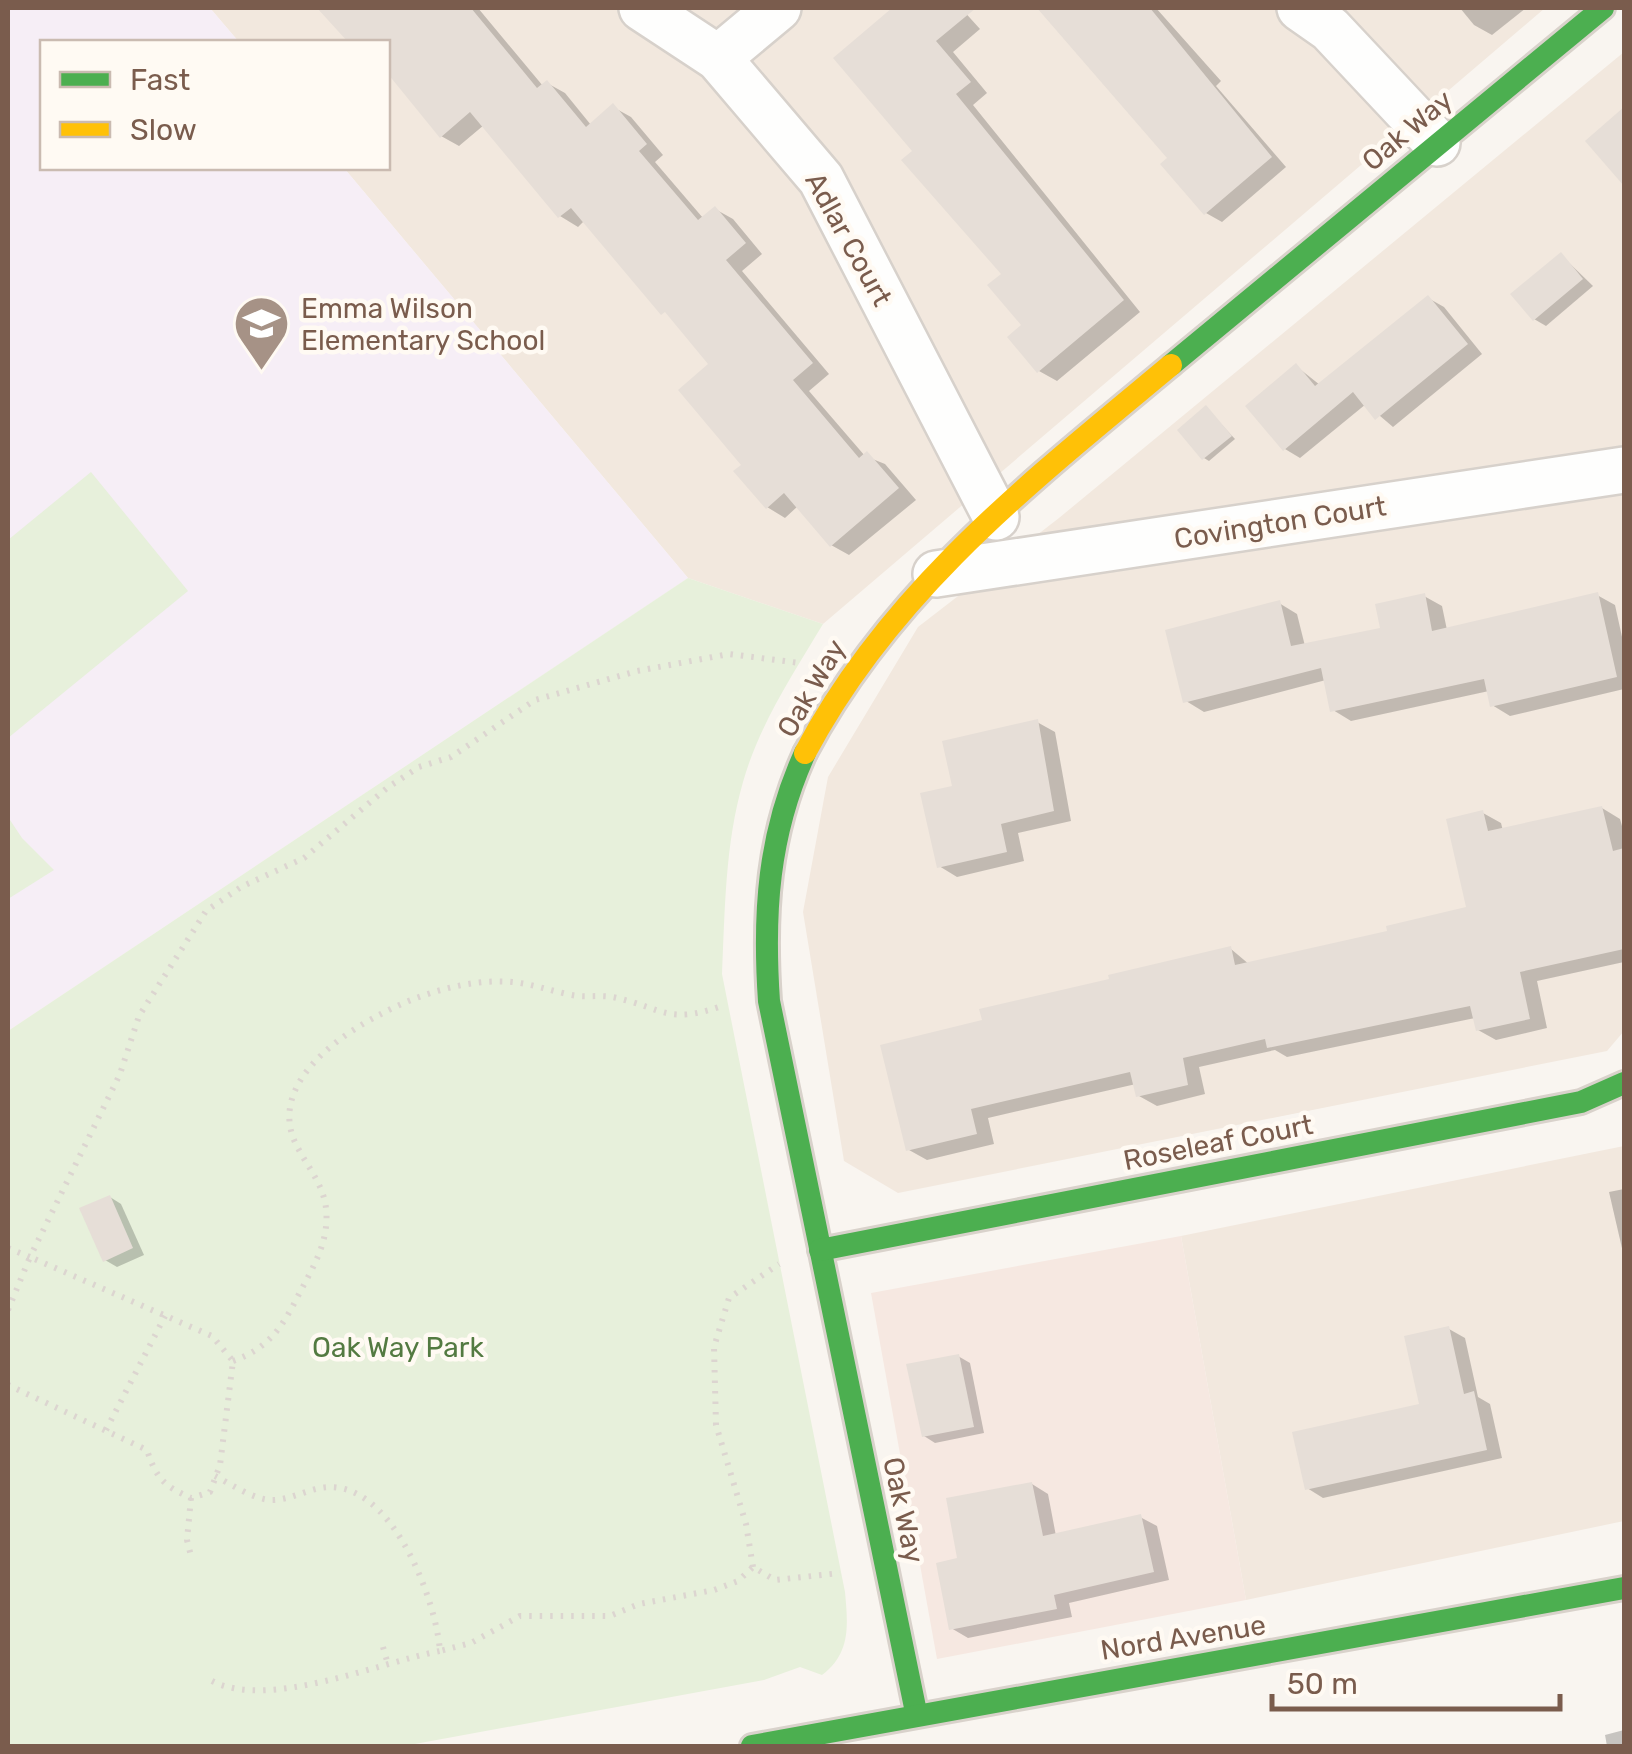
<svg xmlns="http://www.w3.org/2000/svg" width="1632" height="1754" viewBox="0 0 1632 1754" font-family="Rubik,sans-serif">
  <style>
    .residential { fill: #f2e8de }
    .commercial { fill: #f6e8e1 }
    .education { fill: #f6eef6 }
    .green { fill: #e7f0db }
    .shadow { fill: #0003 }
    .building { fill: #e6ded7 }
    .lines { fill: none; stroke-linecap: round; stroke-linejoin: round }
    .street-casing { stroke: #d7d1cb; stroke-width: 50 }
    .fast-casing { stroke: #d9d2cb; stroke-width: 28 }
    .slow-casing { stroke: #d9d2cb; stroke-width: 28 }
    .path { stroke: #dcd5d0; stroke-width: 6; stroke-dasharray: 2.5 8; stroke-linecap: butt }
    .street { stroke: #fefefd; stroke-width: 45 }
    .fast { stroke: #4caf50; stroke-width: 22 }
    .slow { stroke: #ffc107; stroke-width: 22 }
    .labels { text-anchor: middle; stroke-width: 9; stroke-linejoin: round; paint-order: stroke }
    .street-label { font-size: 28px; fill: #7a5c4d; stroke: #fffaf3 }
    .poi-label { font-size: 28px; fill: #7a5c4d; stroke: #fffaf3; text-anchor: start }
    .park-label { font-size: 28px; fill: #537a41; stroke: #fffaf3 }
  </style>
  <rect width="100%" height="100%" fill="#f9f5f0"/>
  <g class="residential">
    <polygon points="210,8 1545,8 823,624 688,578 344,168 388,168 388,42 239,42"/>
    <polygon points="1624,52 1624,1031 1607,1051 898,1193 844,1161 803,912 828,777 918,627 1059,518"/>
    <polygon points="1624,1146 1624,1521 1246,1600 1181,1236"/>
  </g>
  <polygon class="commercial" points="1181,1236 1246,1600 937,1659 871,1293"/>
  <polygon class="education" points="8,8 210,8 239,42 42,42 42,168 344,168 688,578 8,1031"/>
  <g class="green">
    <polygon points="91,472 188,591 8,738 8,540"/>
    <path d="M688 578 823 624C793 674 759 725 743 782 725 844 725 910 722 974L845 1592C848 1625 851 1653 822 1675L800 1667 764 1680 404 1746H8V1031Z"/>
    <polygon points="8,817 22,838 54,870 8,899"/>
  </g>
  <g class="shadow">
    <polygon points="320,8 478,8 543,86 547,83 565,93 591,125 613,107 631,117 663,155 655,162 703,218 715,209 733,219 762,254 742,271 829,374 809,391 865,456 885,464 916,500 849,555 831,545 798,506 785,518 767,507 745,465 712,364 585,220 578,227 560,216 484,125 459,146 441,136 388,70 388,42 365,42 340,30"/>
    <polygon points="896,8 961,8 980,29 953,52 987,93 973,105 1140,312 1057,381 1039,371 1004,274 915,151 836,58"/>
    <polygon points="1043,8 1156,8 1221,81 1216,86 1286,167 1222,222 1206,213 1170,158"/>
    <polygon points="1460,8 1526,8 1492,35 1474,25"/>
    <polygon points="1561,255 1593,286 1546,326 1534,319"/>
    <polygon points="1428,298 1444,307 1482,354 1393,427 1366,404 1300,458 1285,449 1296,366 1320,385"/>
    <polygon points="1206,408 1235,439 1209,461 1204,458"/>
    <polygon points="1597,595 1615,605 1624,646 1624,689 1510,716 1492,705 1489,691 1351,721 1333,710 1326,680 1204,712 1186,701 1279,603 1297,614 1305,646 1383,630 1424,596 1442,606 1447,630"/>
    <polygon points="1037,722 1055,732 1071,821 1018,833 1024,861 957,877 939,866 955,788"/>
    <polygon points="1602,808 1620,819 1624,833 1624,962 1537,981 1547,1028 1496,1040 1478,1030 1475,1018 1287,1057 1275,1050 1199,1067 1205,1094 1157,1106 1139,1096 1136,1084 988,1118 994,1144 927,1160 909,1150 985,1022 1231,949 1250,965 1390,933 1469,909 1483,813 1501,823 1503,831"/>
    <polygon points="1624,1189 1624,1257 1609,1192"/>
    <polygon points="110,1197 121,1204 144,1255 117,1267 105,1260"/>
    <polygon points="1449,1329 1465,1338 1478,1397 1490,1404 1502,1458 1323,1498 1307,1488 1422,1406"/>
    <polygon points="958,1356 970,1363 984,1433 935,1443 924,1436"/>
    <polygon points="1032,1484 1048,1494 1056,1536 1140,1517 1157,1526 1169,1580 1069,1603 1072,1617 968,1638 951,1628 960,1560"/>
    <polygon points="1624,1730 1624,1746 1607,1746 1605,1735"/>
  </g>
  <g class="building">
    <polygon points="317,8 471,8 537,88 547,80 586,127 613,103 647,144 639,151 698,220 715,206 746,243 726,260 813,363 793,380 859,458 867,451 899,488 830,547 784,493 766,509 733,471 741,465 678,390 708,364 665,312 661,315 571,208 558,218 470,112 440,138 388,74 388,42 348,42"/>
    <polygon points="892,8 976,8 936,41 971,82 956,94 1124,300 1037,373 1007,337 1021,325 987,285 1001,274 901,160 912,151 833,58"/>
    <polygon points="1037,8 1150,8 1272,157 1204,215 1160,164 1167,158"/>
    <polygon points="1624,107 1624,186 1585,141"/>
    <polygon points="1561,252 1583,279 1533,321 1510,294"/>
    <polygon points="1428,295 1468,344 1375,420 1353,392 1283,451 1245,406 1296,363 1315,386"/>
    <polygon points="1206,405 1232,436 1202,460 1177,430"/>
    <polygon points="1598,592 1617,677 1490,707 1484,679 1330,712 1321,668 1183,703 1165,630 1280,600 1291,646 1380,628 1375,604 1425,593 1432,631"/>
    <polygon points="1038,719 1054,811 1001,824 1007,852 937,868 920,793 952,786 942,741"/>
    <polygon points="1602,806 1613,851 1624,848 1624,949 1520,972 1530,1019 1476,1031 1470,1006 1267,1048 1265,1039 1183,1058 1188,1085 1136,1097 1130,1072 971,1109 977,1134 906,1151 880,1045 982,1020 979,1009 1109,979 1108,975 1231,946 1235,965 1387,931 1386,926 1466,907 1446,819 1483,810 1488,831"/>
    <polygon points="110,1195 133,1248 103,1262 79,1208"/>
    <polygon points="1449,1326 1464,1394 1474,1391 1487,1450 1305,1490 1292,1432 1419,1404 1404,1336"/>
    <polygon points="959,1354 974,1427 922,1437 906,1364"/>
    <polygon points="1032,1482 1043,1536 1141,1514 1154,1572 1054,1595 1057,1609 949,1630 936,1563 957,1558 946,1498"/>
  </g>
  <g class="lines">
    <defs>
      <g id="street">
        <polyline points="642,8 718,58 821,179 996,517"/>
        <polyline points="1300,8 1330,29 1437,143"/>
        <polyline points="718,58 778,8"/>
        <polyline points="936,574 1624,470"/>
      </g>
      <g id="fast">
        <polyline points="1171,365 1603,8"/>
        <path d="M805 753C768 834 763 913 769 1001L916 1712"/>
        <polyline points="820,1250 1581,1102 1624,1083"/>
        <polyline points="752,1746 1624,1588"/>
      </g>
      <path id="slow" d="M805 753C890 591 1033 480 1171 365"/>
    </defs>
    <use href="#street" class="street-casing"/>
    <use href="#fast" class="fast-casing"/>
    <use href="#slow" class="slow-casing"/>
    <g class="path">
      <polyline points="8,1248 30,1257 120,1074 139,1016 206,911 241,887 304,858 387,788 419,767 451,757 535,700 637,671 729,654 800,663"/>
      <path d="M8 1310 30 1257 212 1336 233 1361 220 1465 210 1492 191 1498C164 1486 156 1478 147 1450L8 1385"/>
      <path d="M233 1361C266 1349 280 1331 296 1300 311 1270 330 1243 326 1208 323 1182 304 1163 294 1140 271 1083 338 1036 381 1014 418 994 470 978 512 982 533 984 551 991 572 995 586 998 602 994 617 998 664 1009 667 1024 719 1007"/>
      <polyline points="106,1430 165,1316"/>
      <path d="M215 1476C231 1484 254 1500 272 1500 295 1500 315 1483 340 1488 397 1498 436 1601 440 1651L471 1643 520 1616H610L639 1604 714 1590 738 1581 753 1567 775 1580 840 1573"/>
      <polyline points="191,1498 187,1540 192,1560"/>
      <polyline points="753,1567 746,1524 716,1425 714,1347 729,1298 779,1264"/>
      <polyline points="383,1647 387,1661"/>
      <path d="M212 1681C269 1710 377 1663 440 1651"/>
    </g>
    <use href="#street" class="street"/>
    <use href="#fast" class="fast"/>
    <use href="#slow" class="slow"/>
  </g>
  <defs>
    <symbol id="school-pin" viewBox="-11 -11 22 30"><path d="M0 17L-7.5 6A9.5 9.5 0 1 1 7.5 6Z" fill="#a69286" stroke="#fffaf3"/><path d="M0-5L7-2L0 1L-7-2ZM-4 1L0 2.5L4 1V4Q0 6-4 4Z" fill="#fff"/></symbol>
  </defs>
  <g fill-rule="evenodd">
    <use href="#school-pin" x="230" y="292" width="63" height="86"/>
  </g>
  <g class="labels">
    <g class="street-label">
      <text transform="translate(1407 130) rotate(-40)" y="10">Oak Way</text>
      <text transform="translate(849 239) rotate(61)" y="10">Adlar Court</text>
      <text transform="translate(1280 522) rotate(-9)" y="10">Covington Court</text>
      <text transform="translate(811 688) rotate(-60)" y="10">Oak Way</text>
      <text transform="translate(1218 1142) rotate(-11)" y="10">Roseleaf Court</text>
      <text transform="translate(904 1510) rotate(78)" y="10">Oak Way</text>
      <text transform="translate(1183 1637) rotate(-9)" y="10">Nord Avenue</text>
    </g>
    <g class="poi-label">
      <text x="301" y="318">Emma Wilson<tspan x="301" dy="32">Elementary School</tspan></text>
    </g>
    <g class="park-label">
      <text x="398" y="1357">Oak Way Park</text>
    </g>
  </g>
  <rect width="1632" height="1754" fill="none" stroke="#7a5c4d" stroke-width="20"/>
  <rect x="40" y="40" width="350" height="130" fill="#fffaf3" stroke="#cabbb1" stroke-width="2.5"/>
  <rect x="60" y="72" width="50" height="15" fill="#4caf50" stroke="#cabbb1" stroke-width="2.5"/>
  <text x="130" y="90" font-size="30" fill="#7a5c4d">Fast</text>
  <rect x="60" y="122" width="50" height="15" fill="#ffc107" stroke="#cabbb1" stroke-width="2.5"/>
  <text x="130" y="140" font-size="30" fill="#7a5c4d">Slow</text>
  <path d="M1272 1694v15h288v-15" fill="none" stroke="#7a5c4d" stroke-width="5"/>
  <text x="1287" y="1694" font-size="30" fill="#7a5c4d" stroke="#fffaf3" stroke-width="8" paint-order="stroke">50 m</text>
</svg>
